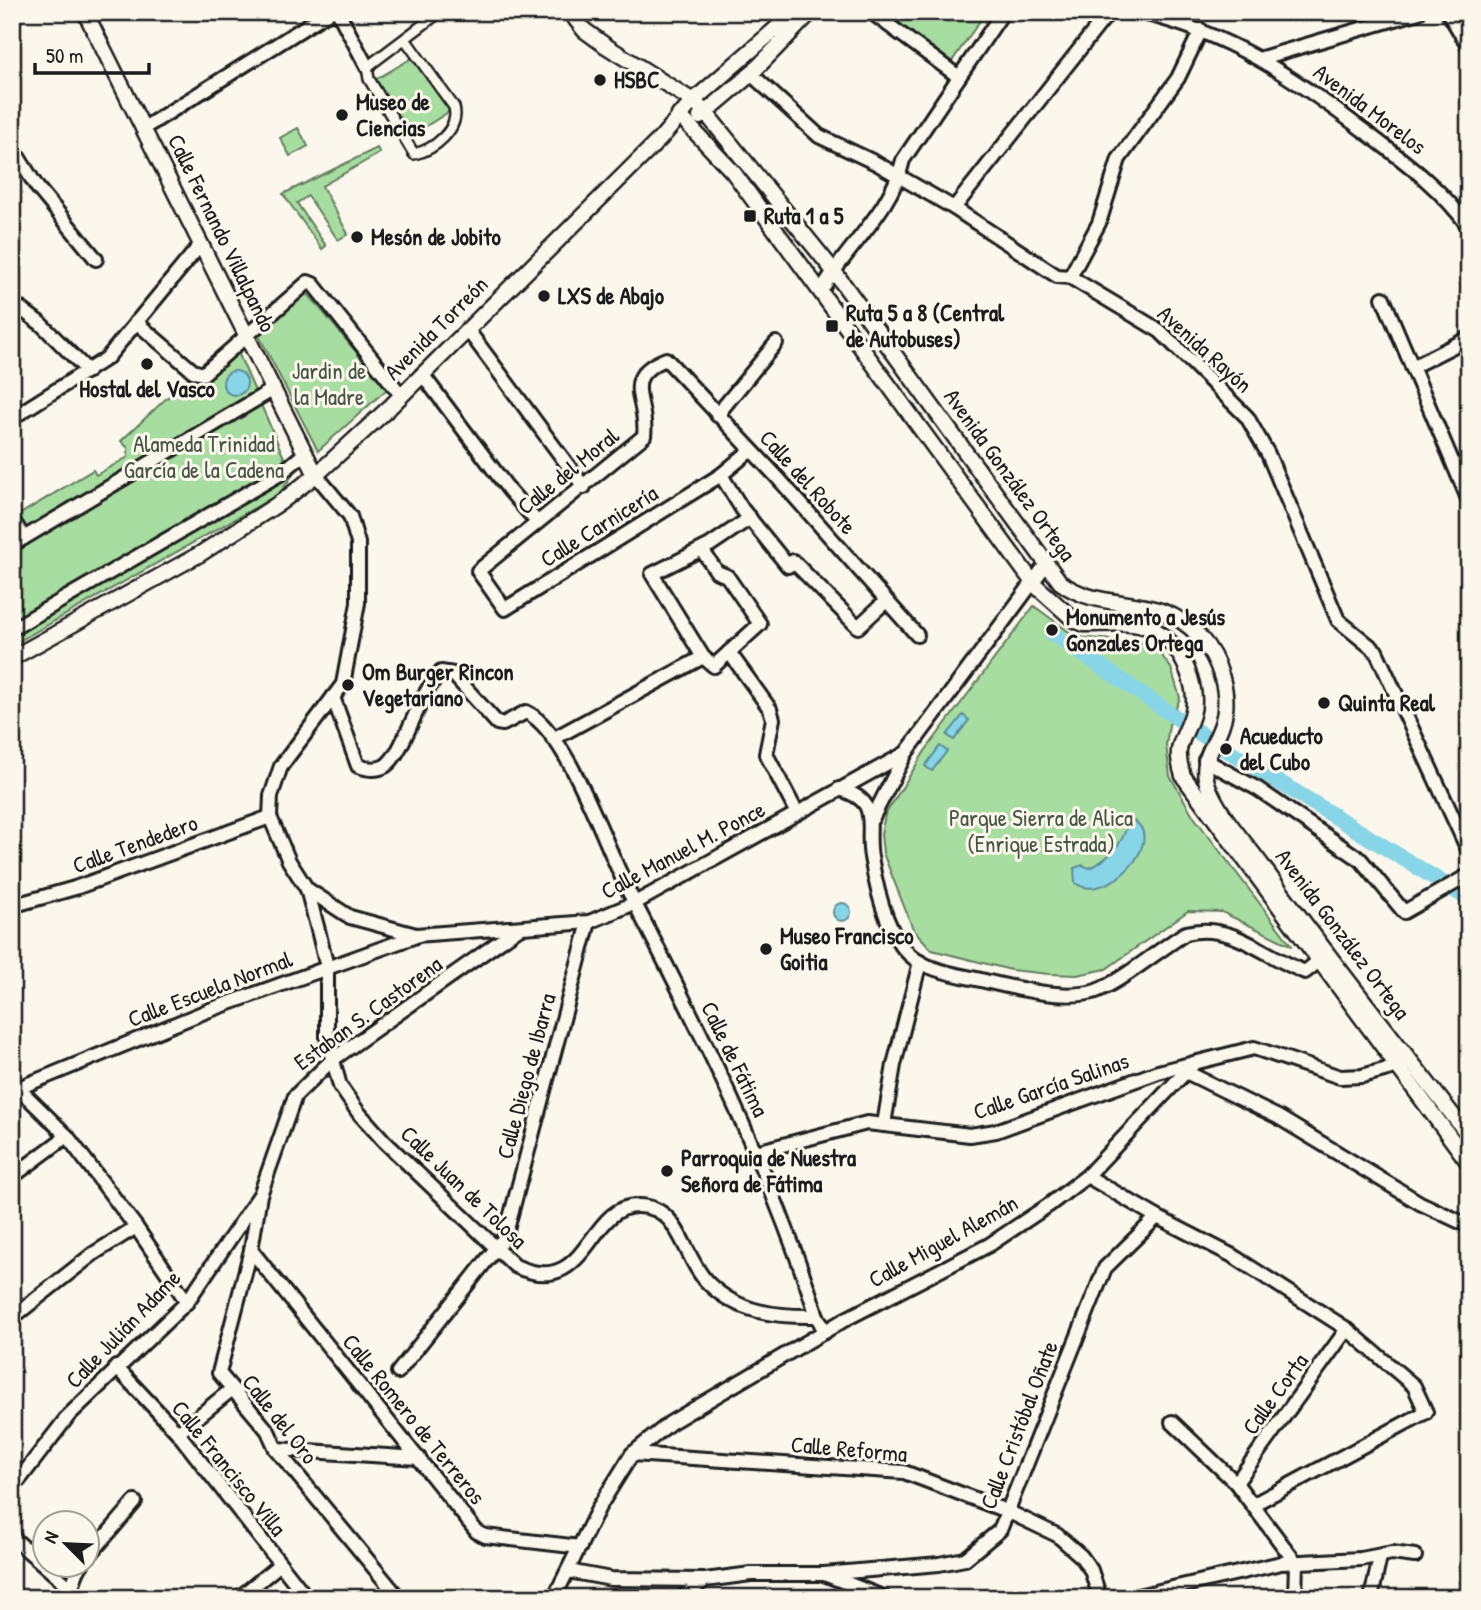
<svg xmlns="http://www.w3.org/2000/svg" width="1481" height="1610" viewBox="0 0 1481 1610" font-family="'Patrick Hand',sans-serif">
  <style>
    .green { fill: #a7dda1; stroke: #627c5e; stroke-width: 2 }
    .water { fill: #88d5e8; stroke: #5d8b96; stroke-width: 2 }
    .lines { fill: none; stroke-linecap: round; stroke-linejoin: round }
    .canal { stroke: #88d5e8; stroke-width: 16 }
    .pedestrian-casing { stroke: #1c1c1c; stroke-width: 14 }
    .minor-casing { stroke: #1c1c1c; stroke-width: 18 }
    .tertiary-casing { stroke: #1c1c1c; stroke-width: 19 }
    .pedestrian { stroke: #fbf7ec; stroke-width: 9 }
    .minor { stroke: #fbf7ec; stroke-width: 12 }
    .tertiary { stroke: #fbf7ec; stroke-width: 14 }
    .poi-dot { fill: #1c1c1c; stroke: #fbf7ec; stroke-width: 2.5 }
    .labels { text-anchor: middle; stroke-width: 6; stroke-linejoin: round; paint-order: stroke }
    .poi-label { font-size: 23px; font-weight: bold; fill: #1c1c1c; stroke: #fbf7ec; text-anchor: start }
    .street-label { font-size: 23px; fill: #1c1c1c; stroke: #fbf7ec }
    .park-label { font-size: 23px; fill: #465644; stroke: #fbf7ec }
  </style>
  <rect width="100%" height="100%" fill="#fbf7ec"/>
  <filter id="ink" filterUnits="userSpaceOnUse"><feTurbulence type="fractalNoise" baseFrequency=".0143" numOctaves="2"/><feDisplacementMap in="SourceGraphic" scale="14" xChannelSelector="R" yChannelSelector="G"/><feConvolveMatrix kernelMatrix="1 2 1 2 8 2 1 2 1" color-interpolation-filters="sRGB"/></filter>
  <g filter="url(#ink)">
    <g class="green">
      <polygon points="882,12 986,12 950,64"/>
      <polygon points="412,58 450,111 409,137 375,80"/>
      <polygon points="298,128 308,146 290,156 280,138"/>
      <polygon points="377,148 380,153 322,186 348,234 338,240 308,196 297,203 326,246 322,249 283,194"/>
      <polygon points="303,293 309,295 387,389 318,451 257,332"/>
      <polygon points="237,350 292,476 279,494 12,645 12,519 93,470 96,475 128,457 128,448 121,441 190,376 204,380"/>
      <polygon points="1034,606 1076,637 1141,642 1157,649 1171,668 1180,698 1169,725 1166,745 1170,776 1194,817 1292,946 1222,912 1188,911 1106,969 1077,975 1049,974 1011,970 932,950 913,929 883,853 881,834 885,815 925,751"/>
    </g>
    <g class="water">
      <circle cx="235" cy="383" r="12"/>
      <polygon points="963,715 969,720 954,740 947,735"/>
      <polygon points="940,746 947,751 932,771 925,766"/>
      <path d="M1132 820C1169 838 1108 906 1075 883L1074 868 1083 865 1089 868C1106 861 1125 843 1127 823Z"/>
      <circle cx="842" cy="912" r="9"/>
    </g>
    <g class="lines">
      <polyline class="canal" points="1052,633 1193,729 1469,899"/>
      <defs>
        <path id="pedestrian" d="M405 39 454 107C460 129 434 150 414 154L369 79 367 67 440 12"/>
        <g id="minor">
          <polyline points="338,12 367,67"/>
          <polyline points="871,12 959,77"/>
          <path d="M1138 12C1230 33 1293 77 1367 133 1404 161 1441 188 1469 227"/>
          <polyline points="1448,12 1469,47"/>
          <polyline points="1262,58 1419,12"/>
          <polyline points="751,74 819,136 876,163 954,208 1057,276 1070,277 1160,331 1247,417 1268,454 1338,620 1376,651 1469,852"/>
          <polyline points="144,128 329,12"/>
          <polyline points="12,147 37,187 96,259"/>
          <polyline points="954,208 1109,12"/>
          <polyline points="1070,277 1099,223 1119,159 1178,78 1201,30"/>
          <path d="M821 291C846 247 892 211 903 160L1003 12"/>
          <polyline points="1383,298 1469,501"/>
          <polyline points="12,302 41,324 88,371"/>
          <polyline points="136,322 193,371 203,374 308,282 313,284 401,395"/>
          <polyline points="467,329 584,487"/>
          <polyline points="1412,367 1469,338"/>
          <polyline points="422,374 509,490 537,522"/>
          <polyline points="717,415 776,343"/>
          <polyline points="12,418 107,358 201,244"/>
          <path d="M751 450 721 475 505 609 478 571 644 436C649 401 618 378 666 359L777 477 917 635"/>
          <path d="M316 475 350 516 358 543V603L343 684 281 766 271 796 270 817 289 861 307 889 318 930 327 967V1038L340 1086 358 1112 384 1141 515 1266C588 1300 587 1206 637 1206 681 1205 682 1257 708 1283 738 1313 777 1317 817 1316L825 1332"/>
          <polyline points="721,475 742,509 788,566 793,561 858,627 886,601"/>
          <polyline points="12,519 24,538"/>
          <polyline points="12,545 272,390"/>
          <polyline points="702,550 717,572 727,576 760,624 714,666 703,657 652,574 710,545 750,518"/>
          <polyline points="12,629 280,474 304,454"/>
          <polyline points="729,652 770,709 773,719 766,754 797,813"/>
          <path d="M333 697 358 766C367 769 376 771 385 766 405 753 417 695 441 672L453 674 497 723 503 724 526 712C568 731 607 851 630 894 701 1031 770 1169 817 1316"/>
          <polyline points="553,739 703,657"/>
          <polyline points="1205,760 1258,789 1361,860 1404,912 1469,875"/>
          <path d="M839 789C883 801 865 825 871 857 876 887 886 934 910 955 928 972 962 975 985 981 1014 988 1067 1001 1096 991 1121 982 1161 948 1186 933 1231 921 1265 957 1305 972L1325 956"/>
          <polyline points="872,819 906,753 1047,563"/>
          <polyline points="307,889 350,917 416,935 589,922 635,903 906,753"/>
          <polyline points="12,901 22,903 75,888 270,817"/>
          <polyline points="1186,1072 1278,1117 1420,1203 1469,1226"/>
          <polyline points="12,1082 67,1136 136,1227 187,1302"/>
          <polyline points="21,1087 207,1011 416,936"/>
          <polyline points="884,1124 894,1065 920,962"/>
          <polyline points="756,1152 867,1123 970,1135 996,1131 1158,1072 1254,1048 1340,1077 1362,1076 1406,1064"/>
          <polyline points="1087,1176 1157,1217 1233,1256 1347,1329 1414,1386 1426,1412 1254,1504"/>
          <polyline points="12,1177 67,1136"/>
          <polyline points="251,1250 477,1532 485,1536 580,1547"/>
          <polyline points="12,1318 93,1254 136,1227"/>
          <polyline points="116,1367 178,1433 307,1598"/>
          <polyline points="398,1372 505,1237 589,922"/>
          <polyline points="1172,1422 1236,1483 1296,1563 1295,1598"/>
          <polyline points="178,1433 231,1390"/>
          <polyline points="276,1449 419,1458"/>
          <polyline points="632,1454 904,1472 1009,1512 1057,1535 1081,1556 1091,1570 1100,1598"/>
          <polyline points="1236,1483 1347,1329"/>
          <polyline points="12,1489 69,1415 187,1302 259,1196"/>
          <polyline points="12,1537 82,1598"/>
          <polyline points="88,1557 135,1502"/>
          <polyline points="568,1571 611,1579 705,1580"/>
          <polyline points="824,1574 939,1564 965,1559 1000,1530 1105,1268 1157,1217"/>
          <path d="M65 1598C75 1587 73 1575 82 1564"/>
          <polyline points="239,1598 279,1565"/>
          <polyline points="399,1598 276,1449 268,1431 219,1373 251,1250 260,1195 295,1096 332,1060 519,928"/>
          <polyline points="554,1598 599,1507 632,1454 670,1423 844,1320 989,1245 1049,1205 1087,1176 1194,1063"/>
          <polyline points="682,1598 705,1580 751,1574 824,1574 885,1598"/>
          <polyline points="1129,1598 1281,1563 1361,1559 1392,1553 1415,1556"/>
          <polyline points="1371,1598 1380,1557"/>
        </g>
        <g id="tertiary">
          <polyline points="85,12 316,475"/>
          <path d="M570 12 584 30 606 46 693 101 705 112 833 270 1060 582C1103 615 1158 590 1199 636 1219 658 1232 695 1222 724 1215 746 1200 759 1207 783 1217 813 1245 842 1263 867 1329 959 1400 1047 1469 1136"/>
          <path d="M679 115 733 172 1034 584 1074 620 1084 624C1105 624 1130 621 1150 628 1178 638 1201 686 1192 715 1183 743 1173 744 1183 776L1469 1163"/>
          <polyline points="700,117 751,74 811,12"/>
          <polyline points="12,658 200,554 281,502 316,475 390,407 660,139 693,101 795,12"/>
        </g>
      </defs>
      <use href="#pedestrian" class="pedestrian-casing"/>
      <use href="#minor" class="minor-casing"/>
      <use href="#tertiary" class="tertiary-casing"/>
      <use href="#pedestrian" class="pedestrian"/>
      <use href="#minor" class="minor"/>
      <use href="#tertiary" class="tertiary"/>
    </g>
  </g>
  <g class="poi-dot">
    <circle cx="600" cy="80" r="7"/>
    <circle cx="342" cy="115" r="7"/>
    <rect x="743" y="209" width="14" height="14" rx="3.5"/>
    <circle cx="357" cy="237" r="7"/>
    <circle cx="544" cy="296" r="7"/>
    <rect x="825" y="319" width="14" height="14" rx="3.5"/>
    <circle cx="147" cy="364" r="7"/>
    <circle cx="1052" cy="630" r="7"/>
    <circle cx="348" cy="685" r="7"/>
    <circle cx="1324" cy="703" r="7"/>
    <circle cx="1226" cy="749" r="7"/>
    <circle cx="766" cy="949" r="7"/>
    <circle cx="667" cy="1171" r="7"/>
  </g>
  <g class="labels">
    <g class="poi-label">
      <text x="614" y="88">HSBC</text>
      <text x="356" y="110">Museo de<tspan x="356" dy="26">Ciencias</tspan></text>
      <text x="764" y="224">Ruta 1 a 5</text>
      <text x="371" y="245">Mesón de Jobito</text>
      <text x="558" y="304">LXS de Abajo</text>
      <text x="846" y="321">Ruta 5 a 8 (Central<tspan x="846" dy="26">de Autobuses)</tspan></text>
      <text x="147" y="397" text-anchor="middle">Hostal del Vasco</text>
      <text x="1066" y="625">Monumento a Jesús<tspan x="1066" dy="26">Gonzales Ortega</tspan></text>
      <text x="362" y="680">Om Burger Rincon<tspan x="362" dy="26">Vegetariano</tspan></text>
      <text x="1338" y="711">Quinta Real</text>
      <text x="1240" y="744">Acueducto<tspan x="1240" dy="26">del Cubo</tspan></text>
      <text x="780" y="944">Museo Francisco<tspan x="780" dy="26">Goitia</tspan></text>
      <text x="681" y="1166">Parroquia de Nuestra<tspan x="681" dy="26">Señora de Fátima</tspan></text>
    </g>
    <g class="street-label">
      <text transform="translate(1370 109) rotate(37)" y="8">Avenida Morelos</text>
      <text transform="translate(222 233) rotate(64)" y="8">Calle Fernando Villalpando</text>
      <text transform="translate(436 328) rotate(-45)" y="8">Avenida Torreón</text>
      <text transform="translate(1205 349) rotate(42)" y="8">Avenida Rayón</text>
      <text transform="translate(568 471) rotate(-39)" y="8">Calle del Moral</text>
      <text transform="translate(1010 475) rotate(54)" y="8">Avenida González Ortega</text>
      <text transform="translate(808 482) rotate(48)" y="8">Calle del Robote</text>
      <text transform="translate(599 526) rotate(-32)" y="8">Calle Carnicería</text>
      <text transform="translate(135 844) rotate(-20)" y="8">Calle Tendedero</text>
      <text transform="translate(683 850) rotate(-28)" y="8">Calle Manuel M. Ponce</text>
      <text transform="translate(1343 934) rotate(53)" y="8">Avenida González Ortega</text>
      <text transform="translate(210 989) rotate(-21)" y="8">Calle Escuela Normal</text>
      <text transform="translate(368 1013) rotate(-36)" y="8">Estaban S. Castorena</text>
      <text transform="translate(735 1059) rotate(64)" y="8">Calle de Fátima</text>
      <text transform="translate(526 1076) rotate(-75)" y="8">Calle Diego de Ibarra</text>
      <text transform="translate(1051 1086) rotate(-19)" y="8">Calle García Salinas</text>
      <text transform="translate(464 1187) rotate(44)" y="8">Calle Juan de Tolosa</text>
      <text transform="translate(943 1241) rotate(-29)" y="8">Calle Miguel Alemán</text>
      <text transform="translate(123 1329) rotate(-46)" y="8">Calle Julián Adame</text>
      <text transform="translate(1275 1394) rotate(-54)" y="8">Calle Corta</text>
      <text transform="translate(280 1419) rotate(52)" y="8">Calle del Oro</text>
      <text transform="translate(414 1419) rotate(51)" y="8">Calle Romero de Terreros</text>
      <text transform="translate(1019 1425) rotate(-69)" y="8">Calle Cristóbal Oñate</text>
      <text transform="translate(849 1449) rotate(5)" y="8">Calle Reforma</text>
      <text transform="translate(229 1468) rotate(51)" y="8">Calle Francisco Villa</text>
    </g>
    <g class="park-label">
      <text x="329" y="379">Jardin de<tspan x="329" dy="26">la Madre</tspan></text>
      <text x="204" y="452">Alameda Trinidad<tspan x="204" dy="26">García de la Cadena</tspan></text>
      <text x="1041" y="826">Parque Sierra de Alica<tspan x="1041" dy="26">(Enrique Estrada)</tspan></text>
    </g>
  </g>
  <rect width="1481" height="1610" fill="none" stroke="#fbf7ec" stroke-width="42"/>
  <rect x="21" y="21" width="1439" height="1568" fill="none" stroke="#1c1c1c" stroke-width="2.5" filter="url(#ink)"/>
  <g transform="translate(66 1544) rotate(294)"><circle r="33" fill="#fbf7ec" stroke="#a29f99" stroke-width="2"/>
  <path d="M0-5L12 26L0 18L-12 26Z" fill="#1c1c1c"/>
  <text y="-10" font-size="19" font-weight="bold" text-anchor="middle" fill="#1c1c1c">N</text>
  </g>
  <path d="M35 63v10h114v-10" fill="none" stroke="#1c1c1c" stroke-width="3.5"/>
  <text x="46" y="63" font-size="21" fill="#1c1c1c" stroke="#fbf7ec" stroke-width="5" paint-order="stroke">50 m</text>
</svg>
